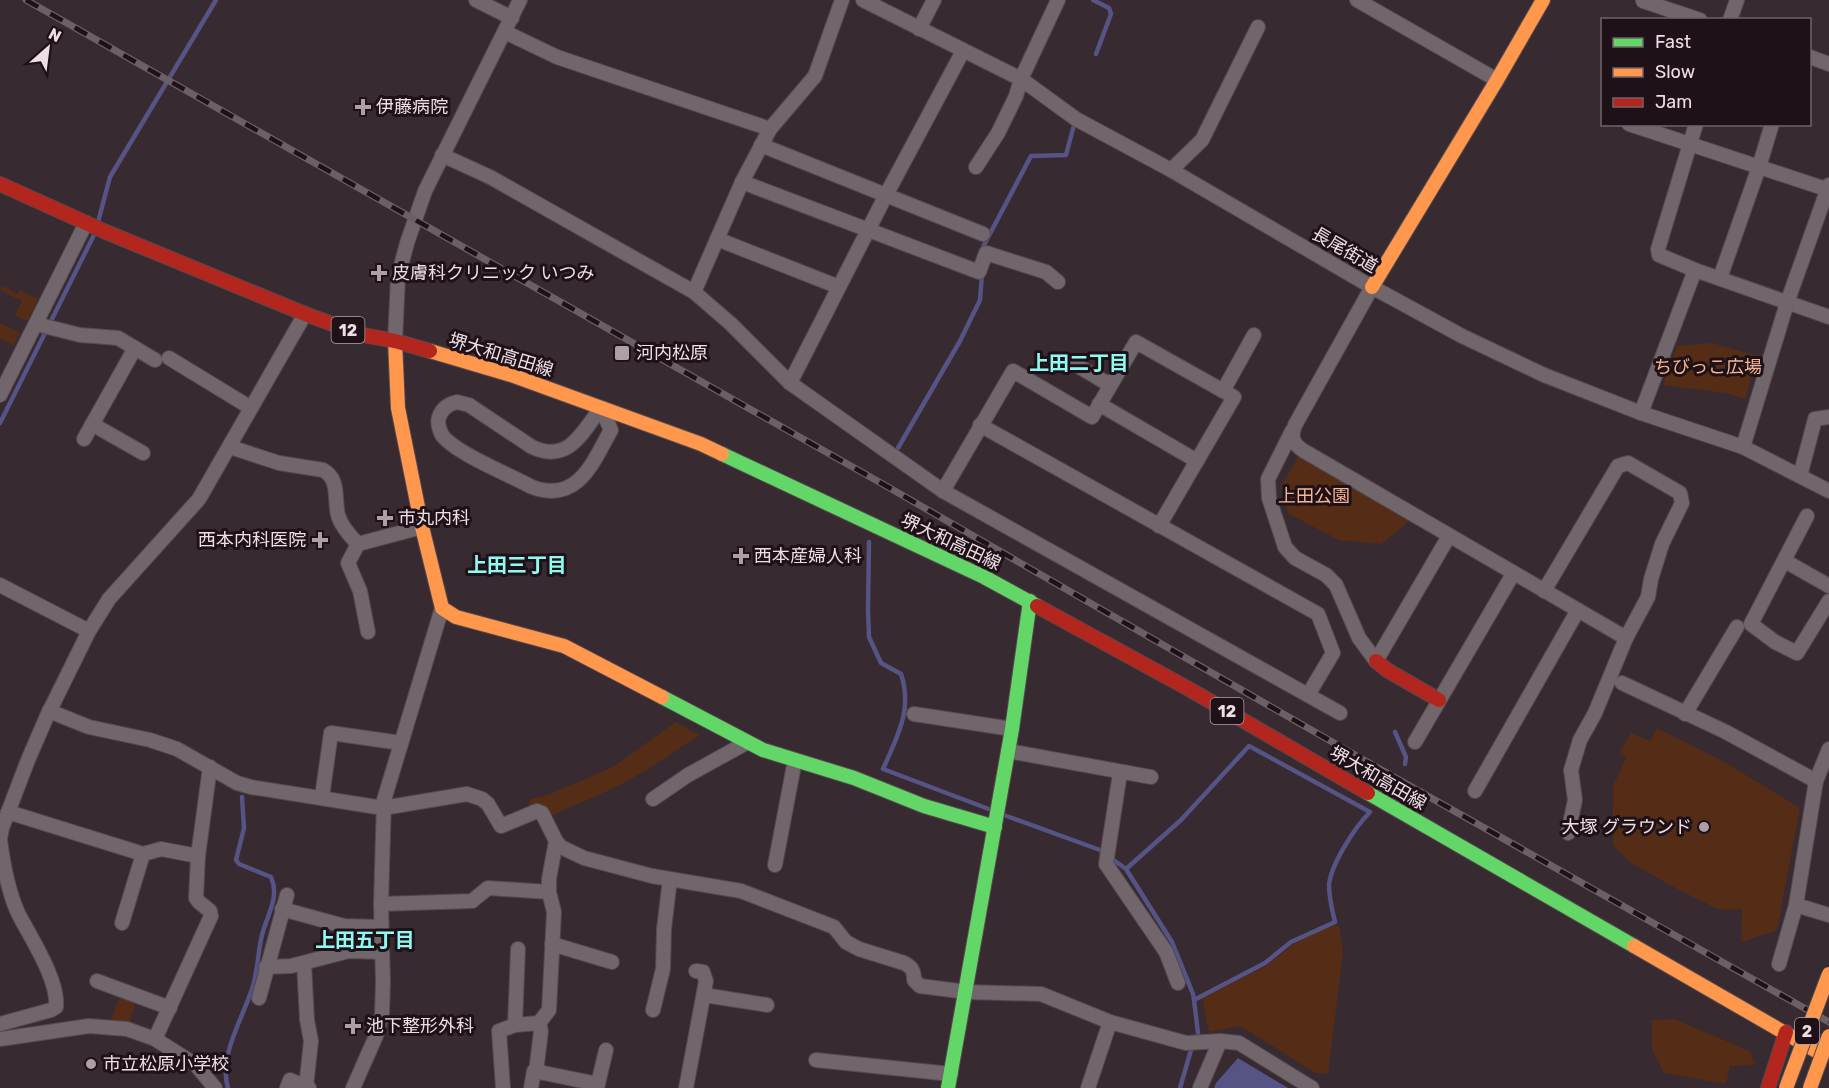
<svg xmlns="http://www.w3.org/2000/svg" width="1829" height="1088" viewBox="0 0 1829 1088" font-family="Rubik,'Noto Sans JP',sans-serif">
  <style>
    .green { fill: #552d16 }
    .water { fill: #555484 }
    .lines { fill: none; stroke-linecap: round; stroke-linejoin: round }
    .stream { stroke: #555484; stroke-width: 4.5 }
    .street-casing { stroke: #55484f; stroke-width: 16 }
    .fast-casing { stroke: #55484f; stroke-width: 16 }
    .slow-casing { stroke: #55484f; stroke-width: 16 }
    .jam-casing { stroke: #55484f; stroke-width: 16 }
    .street { stroke: #71666c; stroke-width: 14 }
    .fast { stroke: #63d668; stroke-width: 14 }
    .slow { stroke: #ff974d; stroke-width: 14 }
    .jam { stroke: #b3261e; stroke-width: 14 }
    .rail-casing { stroke: #6c6067; stroke-width: 7 }
    .rail { stroke: #1e1218; stroke-width: 4.5; stroke-dasharray: 14; stroke-linecap: butt }
    .slow-bridge-casing { stroke: #55484f; stroke-width: 16; stroke-linecap: butt }
    .slow-bridge { stroke: #ff974d; stroke-width: 14 }
    .poi-dot { fill: #af9ea7; stroke: #1e1218; stroke-width: 2 }
    .labels { text-anchor: middle; stroke-width: 6; stroke-linejoin: round; paint-order: stroke }
    .shield { fill: #1e1218; stroke: #b0a0a8; stroke-width: 1.5 }
    .shield-label { font-size: 16px; font-weight: bold; fill: #efdde6 }
    .poi-label { font-size: 18px; fill: #efdde6; stroke: #1e1218; text-anchor: start }
    .street-label { font-size: 18px; fill: #efdde6; stroke: #1e1218 }
    .park-label { font-size: 18px; fill: #f8b592; stroke: #1e1218 }
    .neighbourhood-label { font-size: 20px; font-weight: bold; fill: #90faf2; stroke: #1e1218 }
  </style>
  <rect width="100%" height="100%" fill="#382a31"/>
  <g class="green">
    <polygon points="2,286 18,294 20,290 38,299 27,321 15,315 22,301 0,290"/>
    <polygon points="0,323 20,333 13,345 0,338"/>
    <polygon points="1712,343 1757,356 1745,399 1726,393 1663,385 1677,346"/>
    <polygon points="1299,455 1409,521 1381,544 1339,540 1289,514 1281,487"/>
    <polygon points="676,722 699,735 650,768 616,787 548,817 540,804 529,809 530,799 548,795 613,767"/>
    <polygon points="1657,728 1721,760 1800,808 1777,930 1741,942 1742,909 1727,910 1716,908 1683,892 1631,863 1613,845 1613,786 1626,758 1619,753 1631,733 1650,741"/>
    <polygon points="1332,925 1339,926 1343,953 1328,1074 1316,1073 1240,1026 1209,1032 1202,998 1266,966 1293,944"/>
    <polygon points="121,994 136,1000 129,1025 111,1019"/>
    <polygon points="1674,1019 1750,1051 1755,1065 1730,1066 1726,1084 1664,1073 1652,1049 1652,1020"/>
  </g>
  <polygon class="water" points="1238,1058 1288,1088 1214,1088 1216,1083"/>
  <g class="lines">
    <g class="stream">
      <polyline points="1093,0 1109,8 1111,14 1096,54"/>
      <polyline points="98,222 110,177 216,0"/>
      <polyline points="983,251 983,247 1031,156 1066,155 1074,125"/>
      <polyline points="0,423 95,233"/>
      <polyline points="898,448 960,341 980,300 982,274"/>
      <path d="M869 542 868 610 869 637 881 663 901 674C913 710 897 737 883 769L994 811"/>
      <polyline points="1395,732 1406,757 1405,764"/>
      <polyline points="1001,814 1100,850 1126,869 1172,942 1193,994 1194,1000"/>
      <path d="M1126 869 1181 820 1249 746 1370 812C1355 827 1331 864 1329 885 1329 897 1332 910 1335 922L1291 942 1265 963 1194 1000 1198 1033"/>
      <path d="M228 1088C218 1056 244 1016 253 986 258 969 258 951 262 935 267 915 280 897 271 877L239 864 236 860 244 828 242 797"/>
      <polyline points="1180,1088 1191,1050"/>
    </g>
    <defs>
      <g id="street">
        <polyline points="476,0 512,18"/>
        <polyline points="863,0 1021,79 1076,119 1171,170 1372,287 1462,336 1544,375 1641,413 1743,447 1829,491"/>
        <polyline points="1357,0 1497,80"/>
        <polyline points="1643,1 1700,20"/>
        <polyline points="1730,20 1737,0"/>
        <polyline points="919,29 934,0"/>
        <polyline points="505,32 557,57 770,129"/>
        <polyline points="1810,57 1829,64"/>
        <polyline points="1629,124 1829,190"/>
        <polyline points="761,145 983,234"/>
        <polyline points="442,155 490,177 694,292 731,324 790,383 943,491 1340,713"/>
        <polyline points="976,167 998,133 1016,96 1021,79 1058,0"/>
        <polyline points="1171,170 1202,140 1258,27"/>
        <polyline points="742,182 979,272 986,253 1046,272 1058,282"/>
        <polyline points="717,239 839,287"/>
        <polyline points="1695,270 1659,255 1658,249 1696,124"/>
        <polyline points="1720,278 1759,167 1772,124"/>
        <path d="M1372 287 1295 425C1290 437 1293 444 1304 451L1626 638 1595 713 1580 740 1571 770 1575 800 1568 833"/>
        <polyline points="694,292 742,182 770,129 815,76 842,0"/>
        <polyline points="36,324 80,335 118,338 155,360"/>
        <polyline points="395,341 398,277 407,243 425,191 520,0"/>
        <polyline points="169,358 251,408"/>
        <polyline points="1073,363 1110,385"/>
        <polyline points="790,383 886,195 963,51"/>
        <polyline points="1223,391 1254,335"/>
        <polyline points="0,395 86,223"/>
        <path d="M457 402 469 405 532 447C569 464 582 432 601 408L611 430C593 462 578 504 532 487 510 475 455 453 442 435 439 429 437 423 439 417 442 408 448 404 457 402Z"/>
        <polyline points="1099,404 1197,461"/>
        <polyline points="1641,413 1695,270 1829,317"/>
        <polyline points="92,424 143,453"/>
        <polyline points="980,425 1318,614 1333,653 1308,695"/>
        <polyline points="1292,431 1268,479 1269,498 1285,547 1295,558 1326,575 1336,585 1359,638 1376,661 1449,536"/>
        <polyline points="84,439 135,348"/>
        <path d="M230 447 279 463 323 470C340 479 334 499 338 515 341 526 350 536 358 544"/>
        <polyline points="1743,447 1787,303 1829,185"/>
        <polyline points="1800,476 1815,419 1829,417"/>
        <polyline points="943,491 1013,371 1092,417 1136,342 1234,397 1159,526"/>
        <polyline points="1807,516 1751,624 1775,642 1797,653 1829,601"/>
        <polyline points="1785,561 1829,586"/>
        <polyline points="0,585 89,631"/>
        <polyline points="1544,591 1618,466 1628,463 1680,493 1682,503 1662,544 1651,579 1648,597 1626,638"/>
        <polyline points="368,632 360,591 348,563 358,544 422,527"/>
        <polyline points="1622,683 1726,732 1816,781 1796,905 1779,964"/>
        <path d="M49 711 89 727 150 740 177 749 237 783 251 787 383 808 467 794 482 799 488 804 501 826 537 811 542 813 556 841 561 847 584 858 652 876 741 891 834 927 846 942 859 949 904 963C912 967 914 971 914 980L920 986 967 992 1041 994 1110 1022 1186 1043 1220 1041 1239 1043 1312 1088"/>
        <polyline points="914,714 1012,729"/>
        <polyline points="1685,714 1737,627"/>
        <polyline points="1415,742 1513,574"/>
        <polyline points="1008,751 1151,777"/>
        <polyline points="1120,773 1106,864 1166,952 1178,983"/>
        <polyline points="1816,781 1829,749"/>
        <polyline points="1475,791 1578,610"/>
        <polyline points="322,797 331,733 401,743"/>
        <polyline points="653,799 688,775 746,743"/>
        <polyline points="8,812 143,854 161,849 198,856"/>
        <polyline points="0,839 2,828 28,760 47,716 89,631 109,599 199,499 305,314"/>
        <path d="M0 840C3 863 8 891 18 913 30 937 59 980 56 1007L51 1010 0 1024"/>
        <polyline points="775,865 795,760"/>
        <polyline points="381,904 472,901 488,888 549,892"/>
        <polyline points="1796,905 1829,915"/>
        <polyline points="282,909 344,926 381,927"/>
        <polyline points="122,923 143,854"/>
        <polyline points="552,944 612,962"/>
        <polyline points="304,963 307,1020 311,1041 306,1087"/>
        <polyline points="266,967 291,966 349,951 382,952"/>
        <polyline points="97,981 170,1008"/>
        <polyline points="704,995 767,1005"/>
        <polyline points="259,998 287,895"/>
        <polyline points="653,1010 663,969 664,929 670,879"/>
        <polyline points="515,1025 518,949"/>
        <polyline points="0,1039 89,1026 127,1029 155,1039 196,1065 215,1088"/>
        <polyline points="155,1039 211,916 210,911 199,902 196,898 198,856 210,767"/>
        <polyline points="816,1060 951,1074"/>
        <polyline points="536,1072 541,1031 539,1023"/>
        <polyline points="287,1088 290,1080 309,1088"/>
        <polyline points="353,1088 376,1036 382,1014 383,982 381,904 384,800 442,608"/>
        <polyline points="503,1088 499,1031 515,1025 539,1023 549,1010 554,912 549,892 549,879 556,841"/>
        <polyline points="531,1088 534,1071 598,1084"/>
        <polyline points="597,1088 606,1050"/>
        <polyline points="686,1088 706,981 703,972 696,971"/>
        <polyline points="1088,1088 1110,1022"/>
        <polyline points="1200,1088 1220,1041"/>
      </g>
      <g id="fast">
        <polyline points="722,454 984,577 1037,606"/>
        <polyline points="662,697 763,750 854,778 924,806 995,827"/>
        <polyline points="1368,793 1634,946"/>
        <polyline points="948,1088 1012,729 1030,601"/>
      </g>
      <g id="slow">
        <polyline points="1372,287 1497,80 1543,0"/>
        <polyline points="395,341 398,408 422,527 442,608 456,617 564,646 662,697"/>
        <polyline points="430,351 511,375 701,444 722,454"/>
        <polyline points="1634,946 1818,1052"/>
      </g>
      <g id="jam">
        <polyline points="0,184 106,232 305,314 363,335 395,341 430,351"/>
        <polyline points="1037,606 1189,689 1368,793"/>
        <polyline points="1376,661 1387,670 1439,700"/>
        <polyline points="1768,1088 1786,1032"/>
      </g>
    </defs>
    <use href="#street" class="street-casing"/>
    <use href="#fast" class="fast-casing"/>
    <use href="#slow" class="slow-casing"/>
    <use href="#jam" class="jam-casing"/>
    <use href="#street" class="street"/>
    <use href="#fast" class="fast"/>
    <use href="#slow" class="slow"/>
    <use href="#jam" class="jam"/>
    <defs>
      <polyline id="rail" points="26,0 888,487 1362,759 1829,1022"/>
    </defs>
    <use href="#rail" class="rail-casing"/>
    <use href="#rail" class="rail"/>
    <defs>
      <g id="slow-bridge">
        <polyline points="1786,1088 1829,974"/>
        <polyline points="1810,1088 1829,1036"/>
      </g>
    </defs>
    <use href="#slow-bridge" class="slow-bridge-casing"/>
    <use href="#slow-bridge" class="slow-bridge"/>
  </g>
  <g class="poi-dot">
    <path d="M360 98h6v6h6v6h-6v6h-6v-6h-6v-6h6z"/>
    <path d="M376 264h6v6h6v6h-6v6h-6v-6h-6v-6h6z"/>
    <rect x="614" y="345" width="16" height="16" rx="3"/>
    <path d="M382 509h6v6h6v6h-6v6h-6v-6h-6v-6h6z"/>
    <path d="M317 531h6v6h6v6h-6v6h-6v-6h-6v-6h6z"/>
    <path d="M738 547h6v6h6v6h-6v6h-6v-6h-6v-6h6z"/>
    <circle cx="1704" cy="827" r="6"/>
    <path d="M350 1017h6v6h6v6h-6v6h-6v-6h-6v-6h6z"/>
    <circle cx="91" cy="1064" r="6"/>
  </g>
  <g class="labels">
    <g class="shield">
      <rect x="331.5" y="317" width="33" height="26" rx="4.5"/>
      <rect x="1210.5" y="698" width="33" height="26" rx="4.5"/>
      <rect x="1795" y="1018" width="24" height="26" rx="4.5"/>
    </g>
    <g class="shield-label">
      <text x="348" y="336">12</text>
      <text x="1227" y="717">12</text>
      <text x="1807" y="1037">2</text>
    </g>
    <g class="poi-label">
      <text x="376" y="113">伊藤病院</text>
      <text x="392" y="279">皮膚科クリニック いつみ</text>
      <text x="636" y="359">河内松原</text>
      <text x="398" y="524">市丸内科</text>
      <text x="306" y="546" text-anchor="end">西本内科医院</text>
      <text x="754" y="562">西本産婦人科</text>
      <text x="1692" y="833" text-anchor="end">大塚 グラウンド</text>
      <text x="366" y="1032">池下整形外科</text>
      <text x="103" y="1070">市立松原小学校</text>
    </g>
    <g class="street-label">
      <text transform="translate(1345 250) rotate(30)" y="6">長尾街道</text>
      <text transform="translate(501 355) rotate(17)" y="6">堺大和高田線</text>
      <text transform="translate(951 542) rotate(25)" y="6">堺大和高田線</text>
      <text transform="translate(1378 778) rotate(30)" y="6">堺大和高田線</text>
    </g>
    <g class="park-label">
      <text x="1708" y="373">ちびっこ広場</text>
      <text x="1314" y="502">上田公園</text>
    </g>
    <g class="neighbourhood-label">
      <text x="1079" y="370">上田二丁目</text>
      <text x="517" y="572">上田三丁目</text>
      <text x="365" y="947">上田五丁目</text>
    </g>
  </g>
  <rect x="1601" y="18" width="210" height="108" fill="#1e1218" stroke="#72636a" stroke-width="1.5"/>
  <rect x="1613" y="38" width="30" height="9" fill="#63d668" stroke="#72636a" stroke-width="1.5"/>
  <text x="1655" y="48" font-size="18" fill="#efdde6">Fast</text>
  <rect x="1613" y="68" width="30" height="9" fill="#ff974d" stroke="#72636a" stroke-width="1.5"/>
  <text x="1655" y="78" font-size="18" fill="#efdde6">Slow</text>
  <rect x="1613" y="98" width="30" height="9" fill="#b3261e" stroke="#72636a" stroke-width="1.5"/>
  <text x="1655" y="108" font-size="18" fill="#efdde6">Jam</text>
  <g transform="translate(48 48) rotate(28)" stroke="#1e1218" stroke-width="4.5" paint-order="stroke">
  <path d="M0-4.5L10 22L0 15L-10 22Z" fill="#efdde6"/>
  <text y="-9" font-size="16" font-weight="bold" text-anchor="middle" fill="#efdde6">N</text>
  </g>
</svg>
